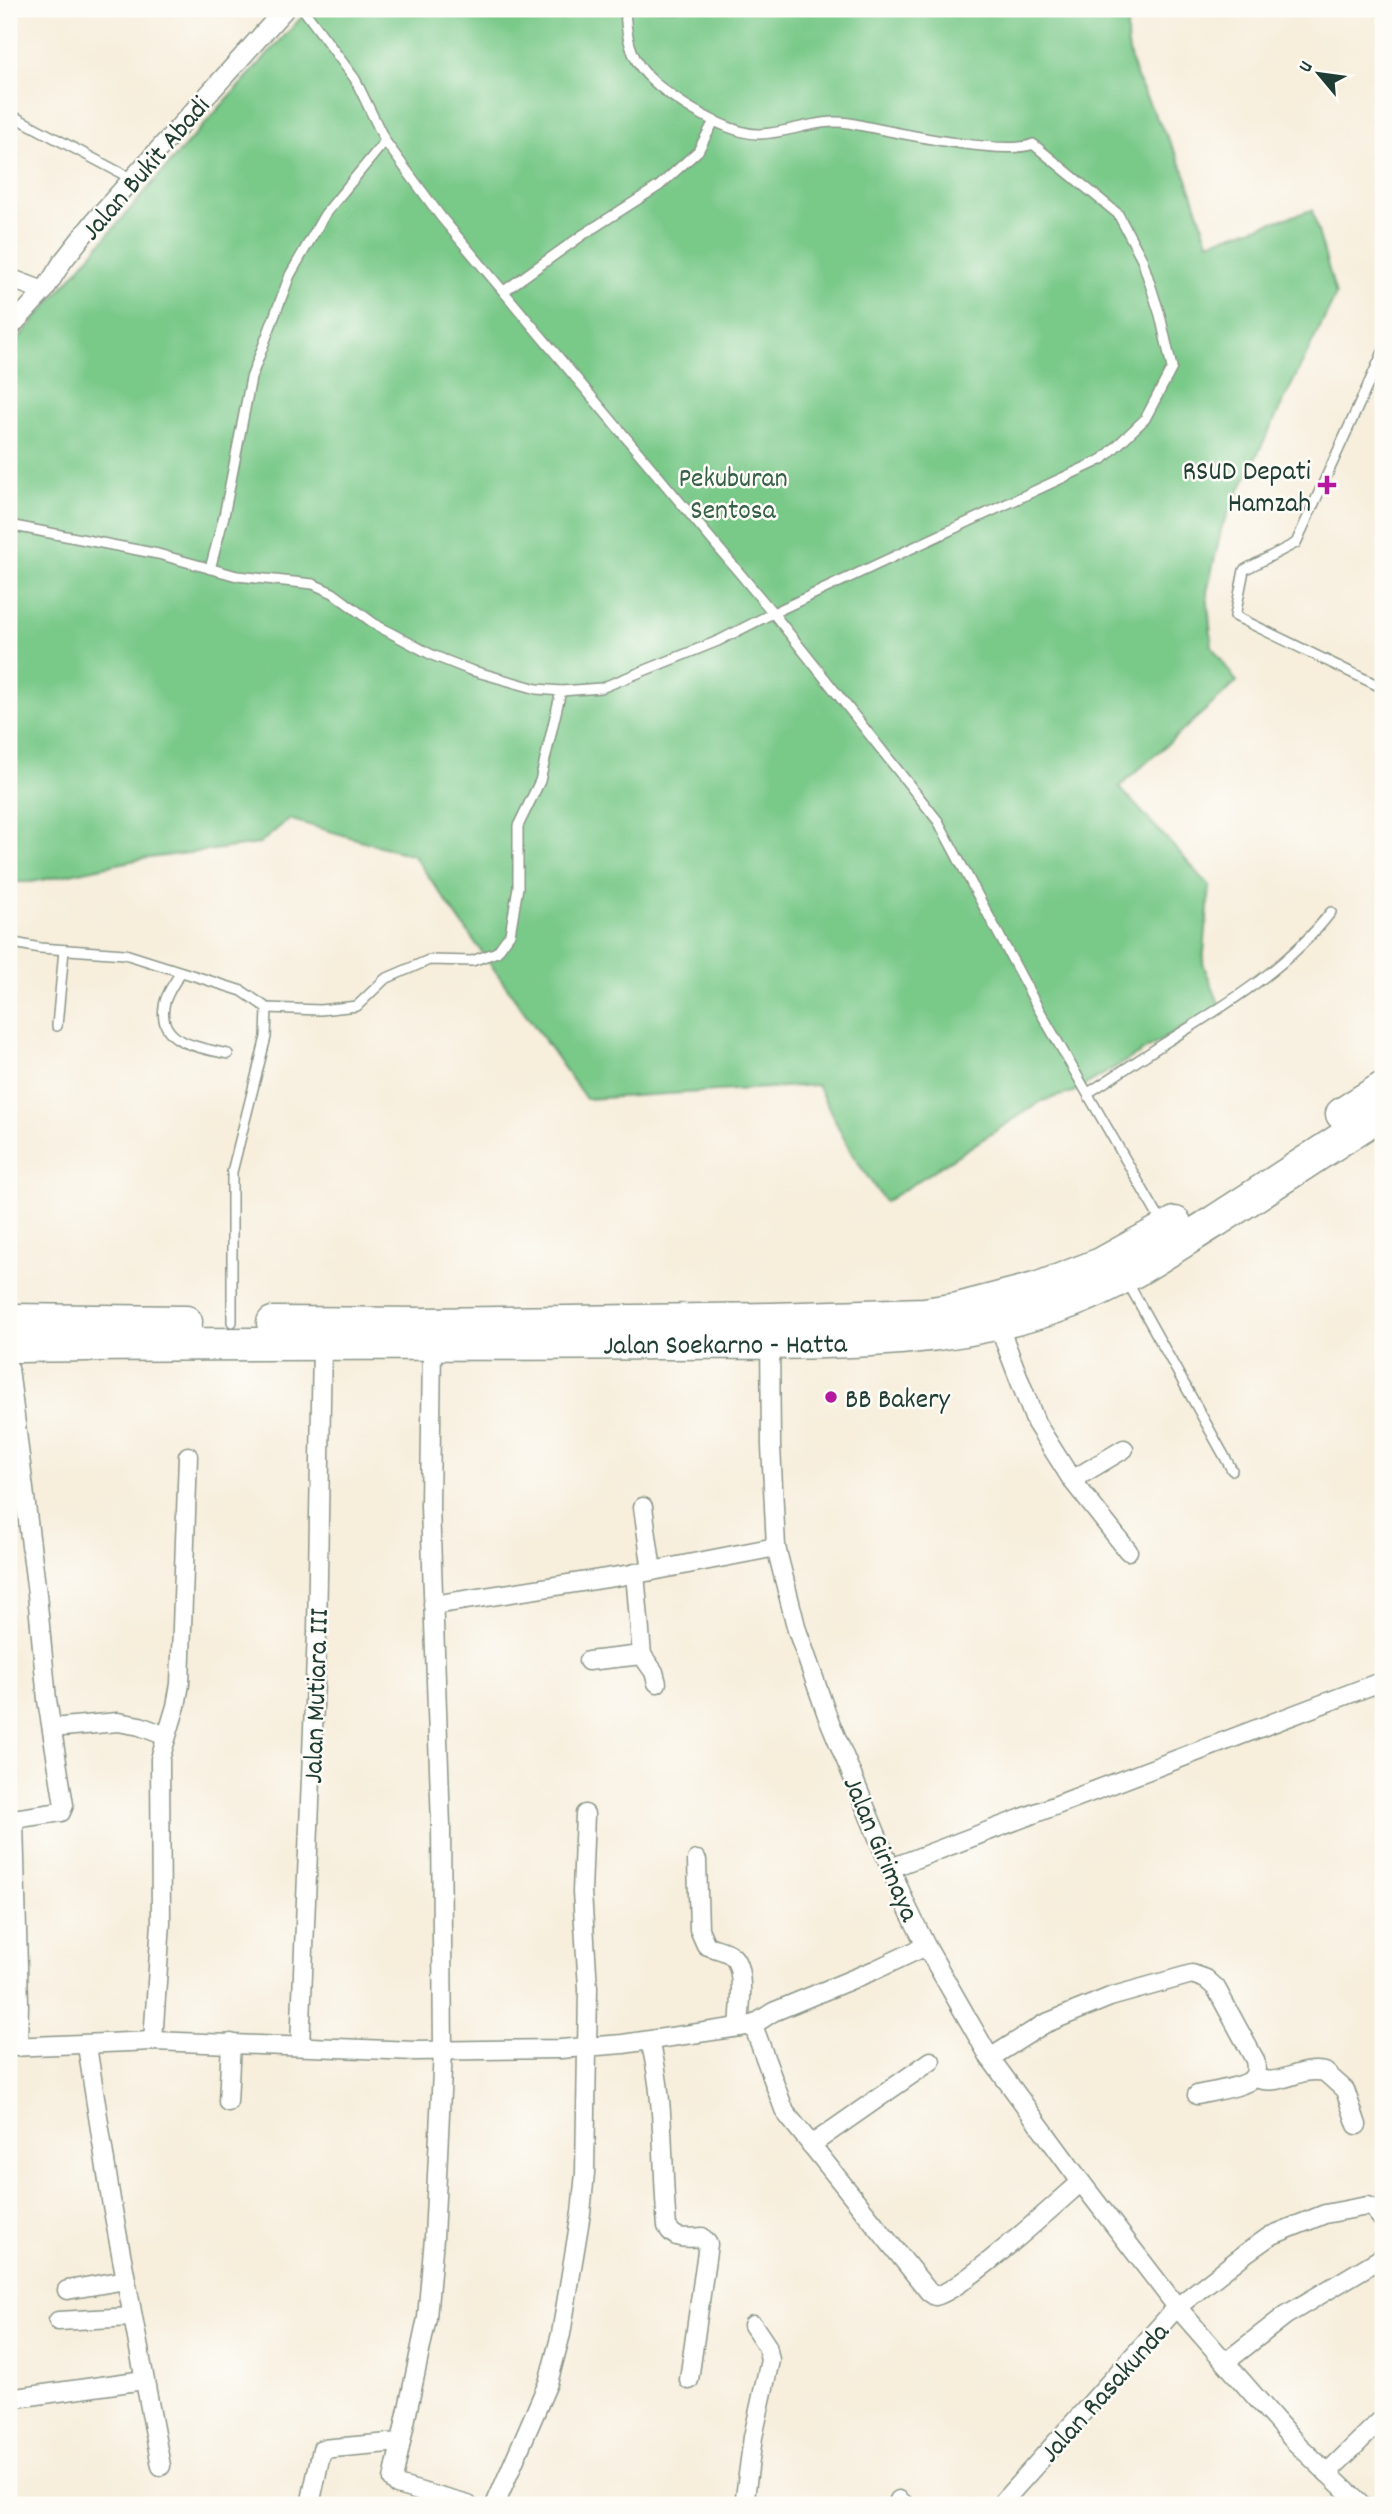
<svg xmlns="http://www.w3.org/2000/svg" width="1392" height="2514" viewBox="0 0 1392 2514" font-family="Dekko,sans-serif">
  <style>
    .green { fill: #79c989; stroke: #4c835e; stroke-width: 2 }
    .lines { fill: none; stroke-linecap: round; stroke-linejoin: round }
    .lane-casing { stroke: #8b9688; stroke-width: 12 }
    .street-casing { stroke: #8b9688; stroke-width: 21 }
    .highway-casing { stroke: #8b9688; stroke-width: 35 }
    .lane { stroke: #fff; stroke-width: 9 }
    .street { stroke: #fff; stroke-width: 18 }
    .highway { stroke: #fff; stroke-width: 32 }
    .poi-dot { fill: #b5179e; stroke: #fdfcf7; stroke-width: 2.5 }
    .labels { text-anchor: middle; stroke-width: 5; stroke-linejoin: round; paint-order: stroke }
    .street-label { font-size: 28px; fill: #1f3d34; stroke: #fdfcf7 }
    .poi-label { font-size: 28px; fill: #1f3d34; stroke: #fdfcf7; text-anchor: end }
    .park-label { font-size: 28px; fill: #366049; stroke: #fdfcf7 }
  </style>
  <rect width="100%" height="100%" fill="#fdfcf7"/>
  <filter id="ink" filterUnits="userSpaceOnUse"><feTurbulence type="fractalNoise" baseFrequency=".0143" numOctaves="2"/><feDisplacementMap in="SourceGraphic" scale="14" xChannelSelector="R" yChannelSelector="G"/><feConvolveMatrix kernelMatrix="1 2 1 2 8 2 1 2 1" color-interpolation-filters="sRGB"/></filter>
  <filter id="wash" filterUnits="userSpaceOnUse"><feTurbulence type="fractalNoise" baseFrequency=".00686" numOctaves="4" result="noise"/><feDisplacementMap in="SourceGraphic" scale="28" xChannelSelector="R" yChannelSelector="G"/><feGaussianBlur stdDeviation="1.57" result="paint"/><feColorMatrix in="noise" values="0 0 0 0 0 0 0 0 0 0 0 0 0 0 0 0 0 1.4 0 .05"/><feComposite in="paint" operator="in"/></filter>
  <g filter="url(#wash)">
    <rect width="100%" height="100%" fill="#f7eedc"/>
    <path class="green" d="M309 9H1131C1113 57 1159 117 1179 160 1191 185 1199 215 1208 242L1312 210 1336 295 1222 526 1207 592 1212 647 1237 682 1119 787 1210 886 1203 963 1220 1006 1073 1092 1042 1101 885 1202 852 1154 817 1085 586 1099 414 856 289 819 259 844 141 859 32 882H9V352L25 331 183 148Z"/>
  </g>
  <g filter="url(#ink)">
    <g class="lines">
      <defs>
        <g id="lane">
          <polyline points="303,9 355,79 385,141 441,217 773,613 938,821 1037,1006 1162,1223"/>
          <polyline points="15,117 132,179"/>
          <polyline points="504,291 584,234 659,186 698,151 713,123"/>
          <polyline points="1383,352 1296,543 1244,570 1235,616 1383,688"/>
          <path d="M9 525 158 554 237 576 313 584 333 593 376 625 432 655 470 670 537 689 561 691 601 688 718 641 773 613 1103 459 1145 419 1172 368 1160 315 1142 259 1118 214 1033 144C1004 157 885 130 849 123 819 118 790 133 760 134 728 136 655 91 639 65 628 47 626 29 625 9"/>
          <polyline points="210,569 224,516 251,378 290,275 325,214 385,141"/>
          <polyline points="9,942 40,948 125,954 242,991 267,1008 266,1037 232,1172 232,1322"/>
          <path d="M181 972C175 982 165 995 164 1007 158 1044 202 1048 228 1054"/>
          <polyline points="267,1008 320,1010 357,1006 385,979 429,960 472,961 497,952 510,934 518,887 518,826 540,781 561,691"/>
          <polyline points="57,1026 64,950"/>
          <path d="M1088 1093C1115 1076 1141 1058 1168 1041 1227 1004 1288 968 1331 912"/>
          <polyline points="1128,1283 1232,1470"/>
        </g>
        <g id="street">
          <polyline points="9,278 44,291"/>
          <polyline points="9,329 44,291 63,261 96,219 285,9"/>
          <polyline points="998,1324 1036,1423 1072,1480 1128,1551"/>
          <polyline points="770,1337 771,1446 776,1547 797,1630 827,1715 906,1905 926,1946 990,2058 1081,2182 1177,2307 1294,2441 1361,2505"/>
          <polyline points="432,1346 430,1506 441,1826 443,2050 434,2238 427,2318 393,2480 397,2485 468,2505"/>
          <polyline points="9,1368 37,1594 47,1700 64,1805 61,1812 20,1818 14,1823 19,2003 18,2047"/>
          <polyline points="1072,1480 1124,1449"/>
          <polyline points="643,1507 652,1571"/>
          <polyline points="635,1573 642,1655 654,1672 657,1683"/>
          <polyline points="433,1605 652,1571 776,1547"/>
          <polyline points="588,1661 642,1655"/>
          <polyline points="52,1728 118,1722 140,1726 166,1736"/>
          <path d="M697 1860 699 1929 706 1945C714 1949 726 1950 732 1956 746 1968 740 2010 739 2027"/>
          <polyline points="891,1868 1383,1681"/>
          <path d="M753 2025 785 2112 929 2292 935 2296C959 2293 1057 2203 1081 2182"/>
          <polyline points="153,2041 161,1923 160,1759 176,1706 180,1684 188,1456"/>
          <path d="M650 2041C666 2103 661 2163 667 2226 674 2241 688 2238 702 2237L708 2244 689 2380"/>
          <polyline points="87,2046 111,2200 161,2466"/>
          <polyline points="300,2046 317,1632 322,1345"/>
          <polyline points="9,2047 153,2041 415,2051 560,2049 623,2044 753,2025 773,2012 877,1969 926,1946"/>
          <path d="M990 2058 1044 2024 1110 1997 1192 1974 1206 1979 1216 1988 1255 2060C1256 2066 1257 2073 1253 2078 1246 2087 1209 2092 1197 2095"/>
          <path d="M1253 2077C1281 2089 1296 2066 1325 2072L1345 2090 1357 2125"/>
          <polyline points="228,2102 231,2043"/>
          <polyline points="811,2145 931,2061"/>
          <polyline points="67,2290 126,2280"/>
          <polyline points="58,2321 132,2317"/>
          <polyline points="1227,2361 1286,2315 1383,2257"/>
          <polyline points="9,2406 16,2398 144,2380"/>
          <polyline points="1327,2473 1383,2418"/>
          <polyline points="899,2500 905,2505"/>
          <polyline points="310,2505 322,2449 400,2442"/>
          <polyline points="495,2505 548,2383 561,2334 581,2213 585,2173 588,1988 582,1892 585,1814"/>
          <polyline points="744,2505 753,2437 770,2360 767,2346 753,2325"/>
          <polyline points="1000,2505 1177,2307 1246,2253 1270,2236 1325,2214 1367,2206 1374,2209 1383,2220"/>
        </g>
        <g id="highway">
          <polyline points="1342,1114 1383,1088"/>
          <polyline points="9,1320 186,1322"/>
          <polyline points="273,1323 425,1324 772,1319 924,1314 958,1309 1039,1288 1101,1264 1175,1223"/>
          <path id="s1" d="M9 1346C225 1342 441 1345 657 1343 795 1341 938 1352 1070 1302 1122 1283 1167 1251 1214 1222 1270 1185 1327 1149 1383 1112"/>
        </g>
      </defs>
      <use href="#lane" class="lane-casing"/>
      <use href="#street" class="street-casing"/>
      <use href="#highway" class="highway-casing"/>
      <use href="#lane" class="lane"/>
      <use href="#street" class="street"/>
      <use href="#highway" class="highway"/>
    </g>
  </g>
  <g class="poi-dot">
    <path d="M1323.5 474.5h7v7h7v7h-7v7h-7v-7h-7v-7h7z"/>
    <circle cx="831" cy="1397" r="7"/>
  </g>
  <g class="labels">
    <g class="street-label">
      <text transform="translate(144 167) rotate(-49)" y="10">Jalan Bukit Abadi</text>
      <text dy="10" stroke="none"><textPath href="#s1" startOffset="716">Jalan Soekarno - Hatta</textPath></text>
      <text transform="translate(314 1696) rotate(-88)" y="10">Jalan Mutiara III</text>
      <text transform="translate(883 1848) rotate(67)" y="10">Jalan Girimaya</text>
      <text transform="translate(1103 2391) rotate(-48)" y="10">Jalan Rasakunda</text>
    </g>
    <g class="poi-label">
      <text x="1311" y="479">RSUD Depati<tspan x="1311" dy="32">Hamzah</tspan></text>
      <text x="845" y="1407" text-anchor="start">BB Bakery</text>
    </g>
    <g class="park-label">
      <text x="733" y="486">Pekuburan<tspan x="733" dy="32">Sentosa</tspan></text>
    </g>
  </g>
  <rect width="1392" height="2514" fill="none" stroke="#fdfcf7" stroke-width="35"/>
  <g transform="translate(1319 74) rotate(299)" stroke="#fdfcf7" stroke-width="5" paint-order="stroke">
  <path d="M0-5L12 26L0 18L-12 26Z" fill="#1f3d34"/>
  <text y="-10" font-size="19" font-weight="bold" text-anchor="middle" fill="#1f3d34">U</text>
  </g>
</svg>
